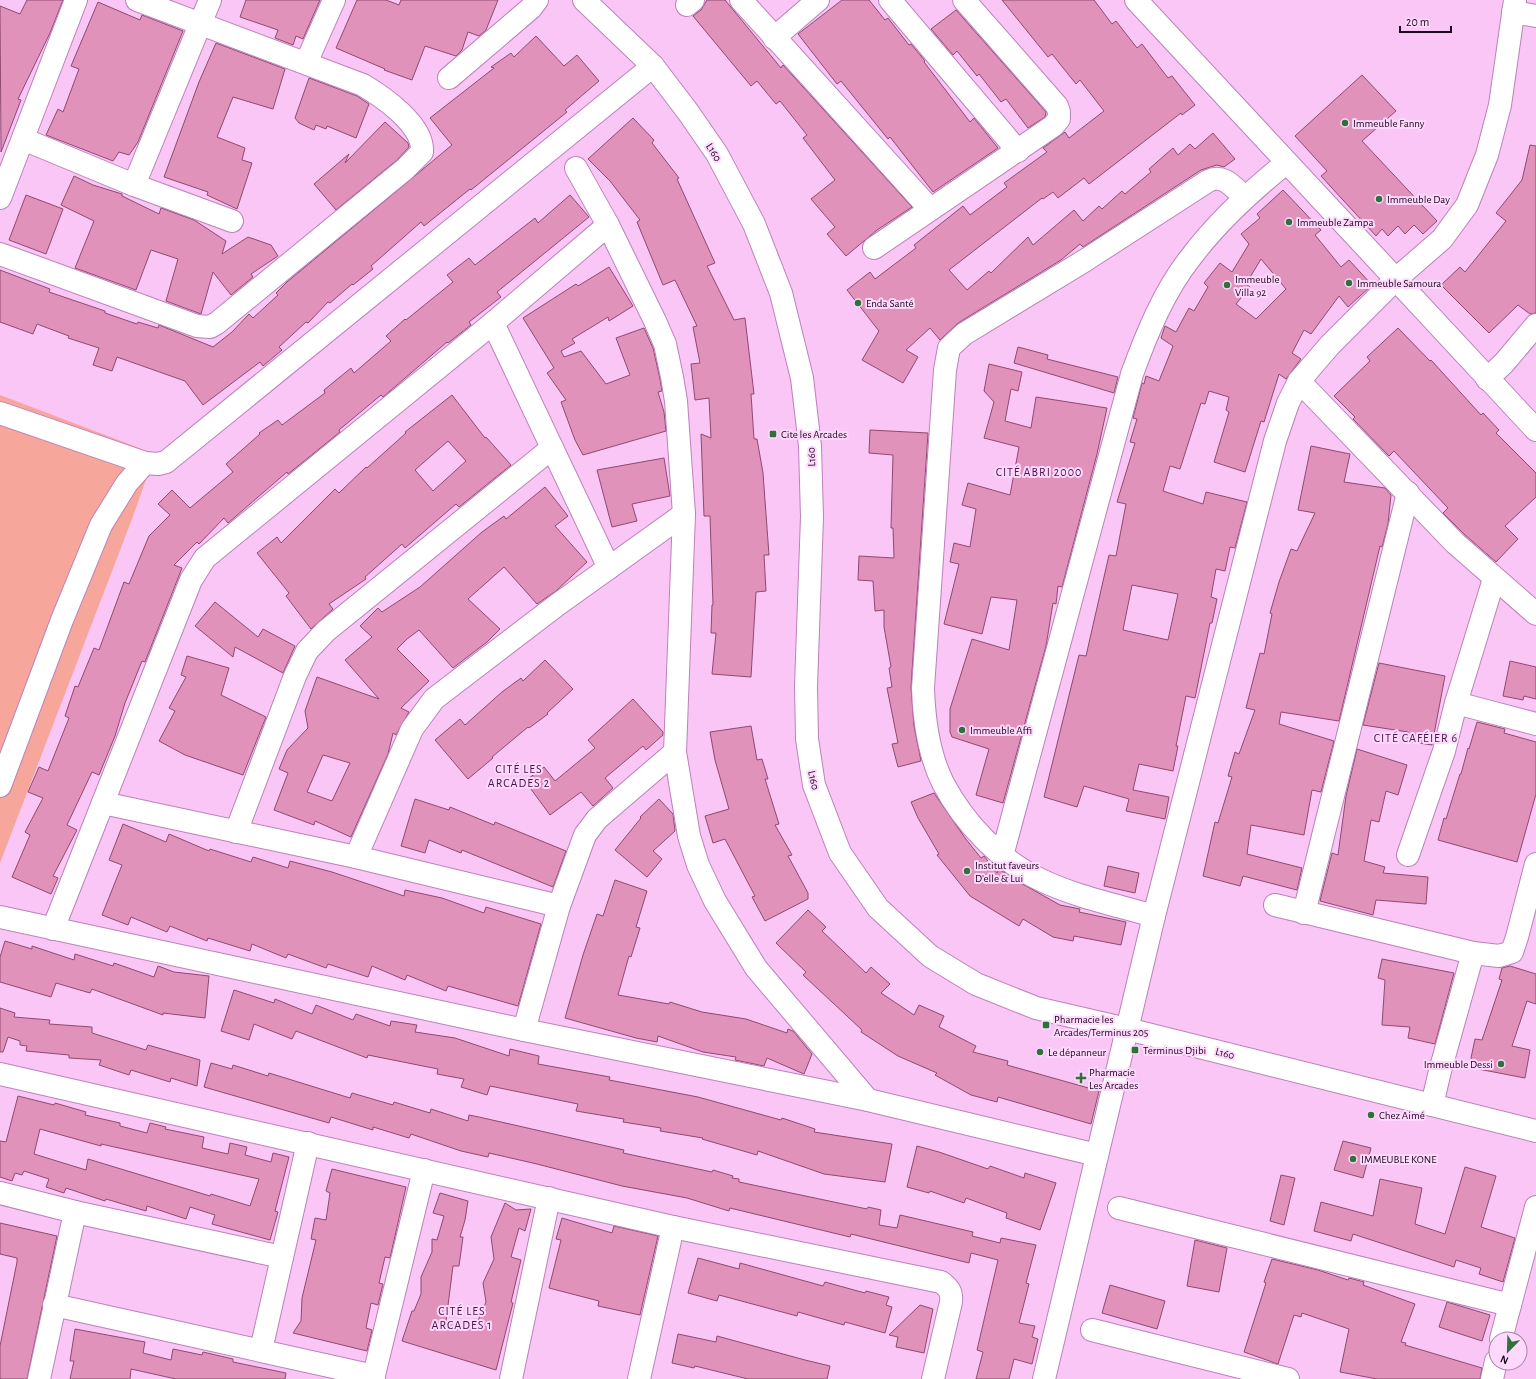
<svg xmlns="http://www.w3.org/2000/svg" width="1536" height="1379" viewBox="0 0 1536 1379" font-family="'Alegreya Sans',sans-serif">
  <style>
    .green { fill: #f6a69b }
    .building { fill: #e092ba; stroke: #90496f; fill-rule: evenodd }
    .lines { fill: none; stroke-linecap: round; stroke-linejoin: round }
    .minor-casing { stroke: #bd81bb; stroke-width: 24 }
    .minor { stroke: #fff; stroke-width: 22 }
    .poi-dot { fill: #2d713b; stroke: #ffd8fd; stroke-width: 1.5 }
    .labels { text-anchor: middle; stroke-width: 4; stroke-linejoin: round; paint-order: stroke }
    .poi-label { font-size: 11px; fill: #1d071d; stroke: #ffd8fd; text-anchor: start }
    .street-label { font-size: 11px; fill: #1d071d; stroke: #ffd8fd }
    .neighbourhood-label { font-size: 12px; letter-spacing: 1px; fill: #481348; stroke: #ffd8fd }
  </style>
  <rect width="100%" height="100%" fill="#f9c6f6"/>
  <polygon class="green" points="0,395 155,454 132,519 0,863"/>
  <g class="building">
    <polygon points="27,0 63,0 50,33 18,99 21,100 1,152 0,6 20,14"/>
    <polygon points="246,0 320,0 303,39 296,36 293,45 275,38 278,30 240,17"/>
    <polygon points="357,0 386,0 399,5 401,0 498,0 486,30 479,36 468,32 462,50 456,56 425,46 412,80 384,70 385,69 336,48"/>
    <polygon points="707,0 725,0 781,68 783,65 912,207 877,230 846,256 827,234 835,227 811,199 835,180 803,138 807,135 780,101 776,104 757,81 751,86 693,16 701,10"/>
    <polygon points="842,0 869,0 885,20 888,18 909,45 911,44 925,61 924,62 970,122 974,118 998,148 933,192 890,137 888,139 841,81 837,84 798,34"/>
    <polygon points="1002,0 1094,0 1112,24 1116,21 1137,48 1142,44 1168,78 1172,76 1195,105 1182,115 1181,113 1089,184 1084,178 1058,198 1053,192 1043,199 1042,198 949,270 967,290 989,271 991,273 1028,237 1033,245 1074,210 1083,221 1099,206 1102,209 1122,191 1125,194 1151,172 1149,169 1173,148 1178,155 1190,144 1195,149 1213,133 1235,159 1224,167 1217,165 1201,170 1083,247 1080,244 1061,260 958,323 940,340 930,328 906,350 918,357 903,383 862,360 879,331 847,290 870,272 875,279 916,248 914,245 963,206 970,215 1007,187 1004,183 1047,152 1043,148 1065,132 1069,138 1104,111 1080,80 1076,84 1052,54 1048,57"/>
    <polygon points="98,2 140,20 142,15 183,31 138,142 129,155 119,152 113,161 46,135 58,109 63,112 79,69 71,66"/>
    <polygon points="956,10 1046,112 1045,117 1028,128 1006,99 1001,102 979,74 977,76 957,51 953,55 931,29"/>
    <polygon points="536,36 564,66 577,55 599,81 565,110 567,112 471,190 470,189 424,226 421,222 371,266 373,269 353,285 352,284 330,303 328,302 308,323 306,322 279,347 282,350 263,366 260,362 203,405 185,381 117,357 112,371 93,365 99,348 68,338 69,336 37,324 33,334 0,322 0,270 50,289 49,292 105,311 105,313 137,324 138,322 158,328 159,325 213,347 232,332 249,314 253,318 278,295 276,293 287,282 452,145 430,118 494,68 491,67 511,53 514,57"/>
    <polygon points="216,43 285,69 273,109 233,97 217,137 245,148 242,160 252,163 237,209 207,195 208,192 164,177 199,82"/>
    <polygon points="1362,75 1396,111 1362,141 1437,221 1423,234 1414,225 1405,234 1398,226 1388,236 1382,229 1376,236 1321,176 1327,171 1295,136"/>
    <polygon points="309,78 357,96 369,104 356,138 327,126 326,129 316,125 314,130 299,123 295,118"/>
    <polygon points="633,118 654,140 652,143 679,178 677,179 715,263 707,266 734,320 745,318 754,394 751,394 754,439 757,439 763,473 769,555 764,555 766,591 756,592 751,677 712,674 716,633 711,633 712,605 713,605 710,516 704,516 701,434 711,438 709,398 695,400 691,364 700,363 693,327 697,326 675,280 663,285 637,222 640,220 610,181 588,159"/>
    <polygon points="385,122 408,143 409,147 397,160 336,210 314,184 349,154 345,163"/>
    <polygon points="1530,145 1536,146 1536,313 1530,314 1518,305 1489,333 1441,285 1460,267 1465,272 1506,221 1496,213 1522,180"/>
    <polygon points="74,176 93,185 122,194 122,196 159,214 161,208 194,220 226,241 222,254 248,237 271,245 278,256 251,274 253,277 231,295 213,272 201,314 166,301 178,259 151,250 136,290 75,268 94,221 61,205"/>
    <path d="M1283 190 1321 230 1315 235 1341 267 1349 260 1372 285 1348 307 1339 296 1311 334 1304 330 1292 353 1301 359 1286 379 1279 374 1264 422 1261 421 1245 472 1214 462 1229 412 1226 410 1229 397 1209 391 1205 404 1201 403 1180 469 1170 466 1163 491 1203 504 1206 492 1247 502 1235 548 1230 547 1225 571 1216 569 1211 597 1217 599 1212 623H1210L1195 698 1186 696 1176 746H1178L1173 771 1139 764 1133 790 1169 797 1165 819 1126 811 1129 799 1084 786 1077 807 1044 797 1079 655 1086 656 1109 555 1116 556 1126 504 1117 502 1135 443 1130 442 1137 419 1133 418 1142 383 1144 384 1146 376 1159 381 1173 346 1161 338 1165 326 1176 332 1189 308 1194 311 1208 287 1204 283 1220 263 1232 272 1249 244 1241 234 1260 218 1257 214ZM1261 259 1286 289 1256 319 1236 304 1250 287 1246 284ZM1132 585 1178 594 1168 640 1123 630Z"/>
    <polygon points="26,195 63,209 46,254 9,240"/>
    <polygon points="570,195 589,217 497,292 501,297 469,322 471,325 448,343 447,342 383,397 381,395 339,430 340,432 288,474 287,472 228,523 224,518 199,544 197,542 174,565 182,568 145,662 142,661 125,703 115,736 99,775 92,772 67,825 77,830 53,876 58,878 51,894 12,877 30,835 25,832 43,798 28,792 39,767 48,771 69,718 65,716 75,686 78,687 94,648 99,650 124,582 129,584 149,536 170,515 158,504 172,490 190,508 233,472 226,464 260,434 259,433 278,420 282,425 325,393 324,390 351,368 354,373 391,341 386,336 405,319 406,320 453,282 447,275 469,258 475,265 535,218 538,223"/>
    <polygon points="609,267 633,306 609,321 608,317 572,339 575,343 561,351 564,357 581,351 606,384 630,375 616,338 644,328 653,348 660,379 662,391 658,392 664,412 666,431 583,455 575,440 561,402 566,400 547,373 554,368 523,318 576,284 578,286"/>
    <polygon points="1398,328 1430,361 1431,360 1481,415 1483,413 1499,430 1496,433 1536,473 1536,497 1505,526 1518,539 1496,562 1464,534 1443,513 1448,508 1394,451 1389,456 1353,419 1355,417 1334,396 1370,361 1367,357"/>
    <polygon points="1018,347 1048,355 1047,359 1118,377 1114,393 1014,363"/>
    <polygon points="989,364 1022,372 1018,391 1011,389 1005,421 1031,428 1036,397 1107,408 1097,454 1062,587 1058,586 1056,604 1053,603 1046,646 1003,803 976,795 989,749 952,737 950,732 950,709 972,639 1009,650 1017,600 991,597 982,634 944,624 959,564 950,562 954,543 970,547 976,509 962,505 968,483 1010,495 1019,447 984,438 994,402 984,391"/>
    <path d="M452 395 485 438 486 437 511 465 459 507 456 504 405 548 402 544 365 577 366 579 329 604 333 609 311 629 286 596 289 593 257 553 277 537 281 543 335 489 339 493 366 467 367 468 406 433 405 432ZM448 441 466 461 433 491 415 470Z"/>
    <polygon points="870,430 928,433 911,687 914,726 921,761 898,767 892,744 898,743 887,688 892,687 889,668 891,667 884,627 884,610 875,611 873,581 858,580 859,556 894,558 893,528 891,528 893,455 869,453"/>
    <polygon points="1311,446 1350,454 1344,482 1385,488 1391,495 1388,524 1382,547 1380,546 1339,721 1281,712 1279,724 1334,741 1321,792 1312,790 1304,835 1251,825 1247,854 1302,868 1297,890 1243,876 1240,886 1203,876 1215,822 1218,823 1232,777 1228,776 1235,752 1239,754 1255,710 1246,708 1260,653 1264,654 1272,614 1270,613 1279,582 1291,549 1297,551 1315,513 1298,510"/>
    <polygon points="664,458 670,496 632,504 637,521 612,527 597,470"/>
    <path d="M545 487 568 516 555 526 587 562 556 591 537 604 504 567 468 599 500 629 487 642 453 668 419 630 407 639 397 649 429 681 401 708 409 712 396 735 393 733 388 754 351 837 315 821 314 825 274 810 288 773 279 769 287 750 308 728 305 711 317 677 379 699 345 660 372 637 360 626 378 608 382 612 420 587 482 532 504 516 506 519ZM323 755 350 763 332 801 307 792Z"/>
    <polygon points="215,602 258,637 263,629 295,646 283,673 235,647 233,657 195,626"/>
    <polygon points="187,656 229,668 221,695 266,717 243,775 185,755 159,741 175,711 169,708 186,677 181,675"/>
    <polygon points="545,660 573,689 547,713 548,714 529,728 528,727 492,757 493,758 468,779 435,740 460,719 465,725 502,692 521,678 523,681"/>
    <polygon points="1510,661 1536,667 1536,699 1524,696 1523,700 1503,696"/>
    <polygon points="1379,663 1445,676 1432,745 1407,741 1408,732 1363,725"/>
    <polygon points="633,699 663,732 663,735 646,750 643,746 605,778 613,788 593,806 581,792 550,815 525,781 544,767 555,781 595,748 588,740"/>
    <polygon points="1477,722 1505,729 1504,733 1536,742 1536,794 1517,862 1438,840 1444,818 1446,819 1460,774 1461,774 1468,748 1469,749"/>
    <polygon points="751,726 757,760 762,759 768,779 765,779 779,824 775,825 792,855 788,856 808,893 808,899 765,921 752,897 755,896 725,839 713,843 705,816 729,809 715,760 710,732"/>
    <polygon points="1357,749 1407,765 1398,795 1386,791 1379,822 1371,820 1364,861 1385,867 1383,873 1428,877 1426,904 1376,900 1373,915 1320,901 1332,853 1338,855 1346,796"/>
    <polygon points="934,793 965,838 981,858 984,856 997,873 999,869 1019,882 1060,905 1080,909 1079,912 1126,922 1121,945 1074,936 1073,941 1053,937 1023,919 1019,926 970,896 937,855 939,854 918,818 911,802"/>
    <polygon points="415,799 449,810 450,807 494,825 495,822 566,851 553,887 462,850 461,853 429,840 425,853 401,846"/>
    <polygon points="659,799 673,814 675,831 653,851 662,859 647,877 615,850 641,818 640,817"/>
    <polygon points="123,824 166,842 169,834 209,851 210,849 251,862 253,857 288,868 290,861 332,872 404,896 405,890 442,898 484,913 486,907 541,924 518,1006 448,986 446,991 407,975 405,980 372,966 368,977 328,964 326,968 288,954 286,958 252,944 250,951 208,938 207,941 170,926 167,932 131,917 128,925 102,915 122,865 109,860"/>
    <polygon points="1108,866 1139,873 1135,893 1104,886"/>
    <polygon points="615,880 647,891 636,927 640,928 631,957 629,956 618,995 669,1004 670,1002 702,1012 746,1019 787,1033 788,1029 793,1031 812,1054 804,1074 767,1058 764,1066 735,1060 736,1057 703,1052 658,1036 657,1042 636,1038 565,1018 583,955 597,914 603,916"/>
    <polygon points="808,910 826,927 822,931 866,973 871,967 890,984 881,993 914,1015 919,1005 944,1016 939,1027 976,1046 973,1052 1008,1061 1007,1065 1099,1091 1091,1124 998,1097 997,1102 971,1095 935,1075 937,1073 898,1056 861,1032 862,1030 803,975 806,972 776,943"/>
    <polygon points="5,941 32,949 32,946 74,960 75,954 113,966 114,963 154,977 158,966 174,972 209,976 205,1018 163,1013 163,1015 92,989 90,993 56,983 51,997 0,982 0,957"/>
    <polygon points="1382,959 1454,973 1435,1044 1408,1038 1410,1027 1382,1025 1385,980 1378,978"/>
    <polygon points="1510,966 1536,974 1536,1004 1527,1001 1512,1046 1530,1050 1525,1078 1478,1069 1471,1058 1475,1039 1482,1040 1502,980 1499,979 1502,968"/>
    <polygon points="234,990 274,1003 275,999 312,1014 316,1005 353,1020 356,1014 390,1026 391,1021 417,1025 415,1032 455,1038 509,1056 510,1049 539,1056 538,1064 610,1077 609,1080 698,1097 781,1120 782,1118 815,1129 814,1132 892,1144 885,1182 824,1174 758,1151 757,1155 702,1139 703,1138 660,1131 661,1128 623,1122 624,1119 576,1111 578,1104 490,1086 487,1095 461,1087 464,1079 437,1074 438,1069 368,1055 367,1058 296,1031 292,1039 254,1024 249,1040 221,1031"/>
    <polygon points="0,1008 15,1013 14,1017 50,1020 49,1024 92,1027 92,1033 146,1050 148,1045 200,1060 197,1086 171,1078 170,1082 131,1070 129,1075 99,1065 101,1060 69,1058 69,1055 26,1051 27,1046 20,1045 20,1041 8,1037 3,1052 0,1052"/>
    <polygon points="211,1063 232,1069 233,1065 268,1076 269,1073 350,1098 352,1093 393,1105 394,1102 430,1113 431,1109 468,1121 469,1115 479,1117 624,1150 623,1153 712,1172 713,1170 733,1176 732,1178 739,1179 739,1182 867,1209 868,1207 881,1210 879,1225 897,1228 900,1215 973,1232 972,1236 1000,1243 1001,1238 1036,1245 1026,1283 1029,1284 1019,1323 1035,1326 1032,1337 1038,1339 1032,1364 1014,1359 1009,1379 976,1379 983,1352 977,1350 998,1260 971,1253 969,1263 851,1234 850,1237 730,1208 729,1211 687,1198 622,1186 537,1164 489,1153 488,1157 461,1151 411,1134 409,1138 373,1127 373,1130 331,1117 329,1123 204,1087"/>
    <path d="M18 1096 54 1105 55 1103 86 1112 85 1115 120 1123V1126L147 1133 150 1123 166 1127 165 1129 204 1137 202 1148 228 1154 230 1143 247 1147 245 1155 271 1162 273 1153 289 1157 275 1211 278 1212 270 1240 212 1224 215 1215 190 1207 186 1219 147 1206 146 1211 106 1199 105 1201 66 1188 64 1193 46 1187 49 1179 24 1171 22 1175 15 1173 12 1181 0 1177V1141L6 1142ZM40 1129 101 1146V1144L259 1179 250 1206 211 1194 210 1196 88 1159 86 1170 34 1154Z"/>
    <polygon points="1343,1141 1371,1148 1363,1178 1334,1170"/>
    <polygon points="917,1146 939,1152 988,1169 990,1166 1024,1178 1025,1173 1056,1183 1040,1230 1006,1218 1007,1213 966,1198 964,1203 930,1191 929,1193 907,1187"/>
    <polygon points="1465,1167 1496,1176 1481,1227 1515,1238 1503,1282 1479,1274 1481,1268 1456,1260 1454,1267 1353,1234 1351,1241 1314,1231 1321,1202 1373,1216 1380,1179 1422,1188 1415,1224 1445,1234"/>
    <polygon points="332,1169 406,1187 390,1258 385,1257 379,1283 383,1284 378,1305 371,1303 366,1328 372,1330 367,1351 293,1333 301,1321 302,1298 316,1240 311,1239 315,1218 326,1220 330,1193 326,1191"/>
    <polygon points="1281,1175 1295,1178 1284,1225 1270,1221"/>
    <polygon points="440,1193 468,1201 465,1220 460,1237 463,1237 459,1266 453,1266 446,1321 474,1330 486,1302 483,1283 494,1259 491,1237 505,1203 516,1210 531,1209 525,1231 519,1228 511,1257 521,1260 511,1302 513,1303 496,1370 402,1341 412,1311 414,1311 421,1294 421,1277 432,1252 432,1239 437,1240 444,1216 433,1213"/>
    <polygon points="562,1218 612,1233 614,1226 658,1236 640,1315 598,1306 599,1301 549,1288 561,1240 556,1239"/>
    <polygon points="0,1223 57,1236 27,1379 0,1379 0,1346 17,1262 17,1258 0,1254"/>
    <polygon points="1195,1240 1227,1248 1219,1292 1187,1286"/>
    <polygon points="698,1258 739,1269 740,1263 823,1286 825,1282 865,1293 866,1291 889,1297 886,1305 892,1307 885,1333 845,1322 844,1325 798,1312 797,1316 719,1295 717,1301 688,1293"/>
    <polygon points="1272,1259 1318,1270 1348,1280 1349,1278 1364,1282 1363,1285 1415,1304 1401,1342 1406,1343 1405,1345 1482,1368 1480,1379 1377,1379 1340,1372 1349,1329 1302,1313 1301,1317 1294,1315 1278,1364 1244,1352 1266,1283 1264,1282"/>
    <polygon points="1110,1285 1165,1301 1157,1329 1102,1313"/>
    <polygon points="1447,1302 1490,1315 1482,1341 1439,1327"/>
    <polygon points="920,1305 933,1309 924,1353 896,1347 898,1337 889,1335"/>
    <polygon points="75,1329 145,1342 143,1353 171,1360 173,1349 202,1355 203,1352 233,1359 233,1362 286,1373 285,1379 176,1379 131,1369 130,1379 70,1379 74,1361 70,1361"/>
    <polygon points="678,1334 716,1342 717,1336 805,1360 830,1366 827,1379 748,1379 695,1366 694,1368 672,1363"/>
  </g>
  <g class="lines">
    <defs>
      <g id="minor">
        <polyline points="584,0 653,66 688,112 717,154 754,224 781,293 802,378 810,446 812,517 806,686 807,739 814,785 840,853 878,908 930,956 976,984 1036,1008 1127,1029 1536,1131"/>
        <polyline points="741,0 930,209"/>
        <polyline points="890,0 1018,151"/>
        <polyline points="1136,0 1536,430"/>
        <polyline points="687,5 693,0"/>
        <polyline points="1513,12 1536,16"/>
        <polyline points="774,38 818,0"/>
        <polyline points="306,63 334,0"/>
        <polyline points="449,78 531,8 537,0"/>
        <polyline points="23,139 134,185 232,221"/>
        <polyline points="576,168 608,225 655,321 665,344 672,377 676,401 684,514 675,752 689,836 698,865 715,901 756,968 868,1100"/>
        <polyline points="134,185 210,0"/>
        <polyline points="0,198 76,0"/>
        <polyline points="874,248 1053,126 1059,119 1059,112 1057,106 964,0"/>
        <path d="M0 254 197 326 210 327 217 323 405 169 422 152C424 125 383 97 363 85L137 0"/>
        <polyline points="493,323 609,568"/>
        <polyline points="1487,379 1504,363 1536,325"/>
        <polyline points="1299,381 1455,543 1536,614"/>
        <polyline points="0,413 145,463 158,464 166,462 653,66"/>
        <polyline points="1456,703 1494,579"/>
        <polyline points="0,786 62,620 101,525 127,483 145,463"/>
        <polyline points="103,803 356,857 559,906"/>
        <polyline points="236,832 295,676 307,651 326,631 552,448"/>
        <polyline points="1408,855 1444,751 1456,703 1536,724"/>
        <path d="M1002 856 1132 374C1147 333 1164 291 1191 257 1218 221 1251 191 1286 163"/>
        <polyline points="356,857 412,729 434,699 557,605 684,514"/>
        <polyline points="1275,905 1473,953"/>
        <polyline points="1304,913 1408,493"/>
        <path d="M1154 916C1117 905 1076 897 1041 880 1000 861 964 823 943 783 929 755 924 719 923 688L945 370 949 348 964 334 1084 261 1208 181C1224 173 1234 188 1245 198"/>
        <polyline points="0,917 524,1030 868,1100 1097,1155"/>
        <polyline points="53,929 191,580 205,558 493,323 608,225"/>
        <polyline points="524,1030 559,906 585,835 597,819 675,752"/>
        <path d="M0 1074 673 1227 941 1282C949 1288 952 1292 951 1302L933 1379"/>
        <polyline points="1432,1105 1440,1071 1473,953 1499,956 1512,952 1517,937 1536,864"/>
        <polyline points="0,1193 75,1212 282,1257"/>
        <polyline points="1119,1208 1510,1305"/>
        <polyline points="54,1305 374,1376"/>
        <polyline points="1092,1330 1288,1379"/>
        <polyline points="1501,1339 1536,1207"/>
        <polyline points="261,1350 308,1143"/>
        <polyline points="39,1379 75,1212"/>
        <polyline points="373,1379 424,1170"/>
        <polyline points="511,1379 549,1198"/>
        <polyline points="639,1379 673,1227"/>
        <polyline points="1044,1379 1154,916 1275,441 1288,403 1299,381 1330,345 1396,279 1442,239 1467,205 1487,155 1500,105 1515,0"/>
        <polyline points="1492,1379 1496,1361"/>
      </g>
    </defs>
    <use href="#minor" class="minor-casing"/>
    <use href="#minor" class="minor"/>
  </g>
  <g class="poi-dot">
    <circle cx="1345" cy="123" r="4"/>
    <circle cx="1379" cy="199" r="4"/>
    <circle cx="1289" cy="222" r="4"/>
    <circle cx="1349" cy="283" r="4"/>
    <circle cx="1227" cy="285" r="4"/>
    <circle cx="858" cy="303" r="4"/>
    <rect x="769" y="430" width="8" height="8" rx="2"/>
    <circle cx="962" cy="730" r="4"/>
    <circle cx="967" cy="871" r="4"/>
    <rect x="1042" y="1021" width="8" height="8" rx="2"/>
    <rect x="1131" y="1046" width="8" height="8" rx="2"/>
    <circle cx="1040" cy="1052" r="4"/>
    <circle cx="1501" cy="1064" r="4"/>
    <path d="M1079 1072h4v4h4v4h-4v4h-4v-4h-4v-4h4z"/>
    <circle cx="1371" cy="1115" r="4"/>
    <circle cx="1353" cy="1159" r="4"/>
  </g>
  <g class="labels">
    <g class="poi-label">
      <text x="1353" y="127">Immeuble Fanny</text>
      <text x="1387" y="203">Immeuble Day</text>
      <text x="1297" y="226">Immeuble Zampa</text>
      <text x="1235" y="283">Immeuble<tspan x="1235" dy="13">Villa 92</tspan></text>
      <text x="1357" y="287">Immeuble Samoura</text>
      <text x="866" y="307">Enda Santé</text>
      <text x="781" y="438">Cite les Arcades</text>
      <text x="970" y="734">Immeuble Affi</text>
      <text x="975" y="869">Institut faveurs<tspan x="975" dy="13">D’elle &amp; Lui</tspan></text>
      <text x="1054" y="1023">Pharmacie les<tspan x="1054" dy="13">Arcades/Terminus 205</tspan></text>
      <text x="1143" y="1054">Terminus Djibi</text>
      <text x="1048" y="1056">Le dépanneur</text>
      <text x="1493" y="1068" text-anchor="end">Immeuble Dessi</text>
      <text x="1089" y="1076">Pharmacie<tspan x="1089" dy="13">Les Arcades</tspan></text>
      <text x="1379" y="1119">Chez Aimé</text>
      <text x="1361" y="1163">IMMEUBLE KONE</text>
    </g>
    <g class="street-label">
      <text transform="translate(714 152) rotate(58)" y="4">L160</text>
      <text transform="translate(811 457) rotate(-92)" y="4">L160</text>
      <text transform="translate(814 780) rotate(77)" y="4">L160</text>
      <text transform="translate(1225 1053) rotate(14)" y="4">L160</text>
    </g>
    <g class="neighbourhood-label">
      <text x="1039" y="476">CITÉ ABRI 2000</text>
      <text x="1416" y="742">CITÉ CAFÉIER 6</text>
      <text x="519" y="773">CITÉ LES<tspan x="519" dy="14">ARCADES 2</tspan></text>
      <text x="462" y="1315">CITÉ LES<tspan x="462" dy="14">ARCADES 1</tspan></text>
    </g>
  </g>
  <g transform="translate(1508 1351) rotate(203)"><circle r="19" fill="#ffd8fd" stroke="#a584a3"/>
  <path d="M0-3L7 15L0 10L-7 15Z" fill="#2d713b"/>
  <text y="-6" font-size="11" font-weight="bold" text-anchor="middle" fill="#1d071d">N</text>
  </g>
  <path d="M1400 26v6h51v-6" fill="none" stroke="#1d071d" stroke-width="2"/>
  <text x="1406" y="26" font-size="12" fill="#1d071d" stroke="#ffd8fd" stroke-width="3" paint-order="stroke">20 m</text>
</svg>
